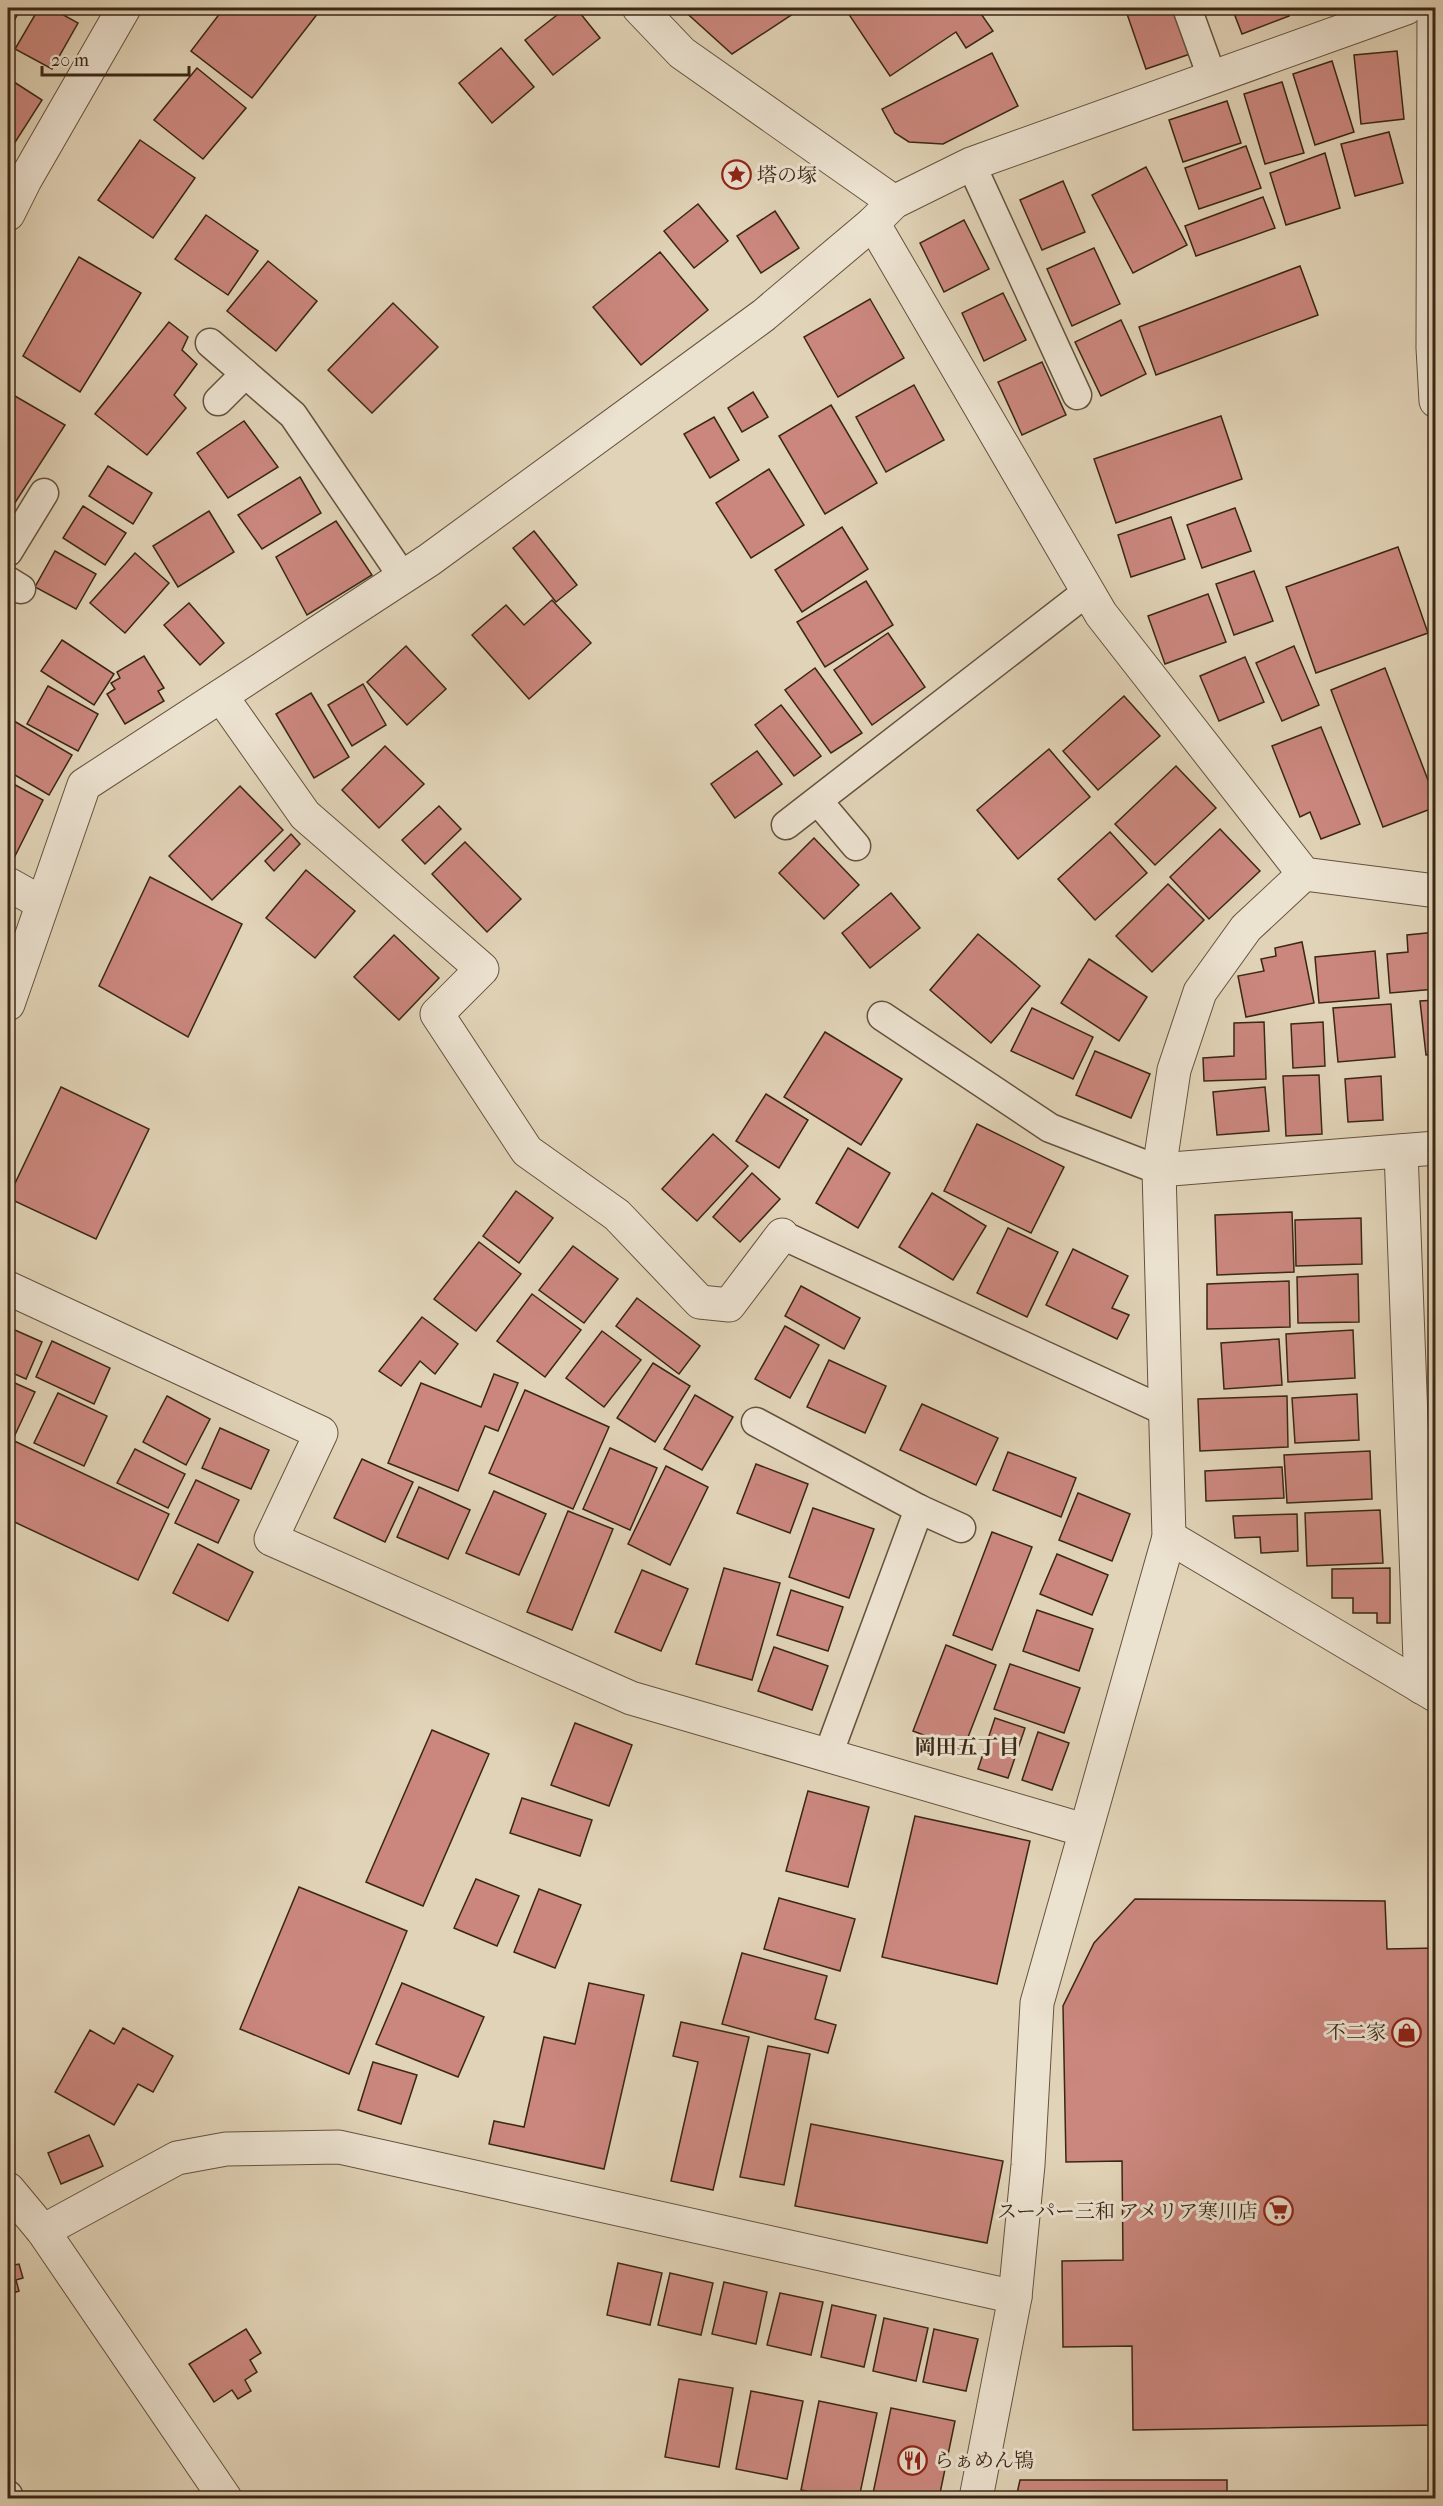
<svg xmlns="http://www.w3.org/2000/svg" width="1443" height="2506" viewBox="0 0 1443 2506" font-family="'IM FELL French Canon','Noto Serif JP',serif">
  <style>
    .building { fill: #cb877e; stroke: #3a2715; stroke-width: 1.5 }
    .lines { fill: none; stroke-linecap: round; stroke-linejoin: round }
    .lane-casing { stroke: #64523e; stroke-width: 31 }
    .street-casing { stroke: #64523e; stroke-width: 35 }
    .lane { stroke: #ece2d0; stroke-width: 28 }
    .street { stroke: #ece2d0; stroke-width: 33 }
    .labels { text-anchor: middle; stroke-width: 6; stroke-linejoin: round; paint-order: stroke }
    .poi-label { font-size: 20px; fill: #3a2715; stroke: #ece2d0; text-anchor: start }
    .neighbourhood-label { font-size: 21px; font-weight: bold; fill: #3a2715; stroke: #ece2d0 }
  </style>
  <rect width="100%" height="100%" fill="#e1d3b7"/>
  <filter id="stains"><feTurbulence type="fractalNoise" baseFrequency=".00333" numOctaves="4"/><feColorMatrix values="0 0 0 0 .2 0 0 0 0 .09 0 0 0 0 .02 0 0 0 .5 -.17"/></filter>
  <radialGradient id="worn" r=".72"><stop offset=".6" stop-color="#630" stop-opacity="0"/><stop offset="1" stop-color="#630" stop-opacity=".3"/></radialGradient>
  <g class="building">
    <polygon points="8,8 21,8 8,32"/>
    <polygon points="39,8 51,8 78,23 52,69 15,49"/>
    <polygon points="224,8 322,8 252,98 191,51"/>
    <polygon points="566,8 576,8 600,38 553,75 525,40"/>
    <polygon points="681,8 802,8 732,54"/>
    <polygon points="855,8 977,8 993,31 966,48 956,32 890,76 848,13"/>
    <polygon points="1125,8 1181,8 1196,52 1146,69"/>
    <polygon points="1232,8 1285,8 1289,16 1242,34"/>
    <polygon points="501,48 534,87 492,123 459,83"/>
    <polygon points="1397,51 1404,119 1361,124 1354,55"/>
    <polygon points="992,53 1018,106 943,144 909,142 895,133 882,109"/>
    <polygon points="1332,61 1354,132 1315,145 1293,74"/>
    <polygon points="197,68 246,108 203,159 154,120"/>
    <polygon points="14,82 42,100 14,144 8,139 8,93"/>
    <polygon points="1282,82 1304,153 1265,164 1244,94"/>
    <polygon points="1227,101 1241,143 1183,162 1169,120"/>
    <polygon points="1389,132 1403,183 1355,196 1341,144"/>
    <polygon points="140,140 195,178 153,238 98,200"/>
    <polygon points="1246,146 1261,188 1199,209 1185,168"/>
    <polygon points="1325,153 1340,208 1286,225 1270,173"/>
    <polygon points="1146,167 1187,245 1133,273 1092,195"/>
    <polygon points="1063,181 1085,232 1042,250 1020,200"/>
    <polygon points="1263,197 1275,228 1196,256 1185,226"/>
    <polygon points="698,204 728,241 694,268 664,231"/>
    <polygon points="775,211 799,248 761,273 737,236"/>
    <polygon points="206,215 258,251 228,295 175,259"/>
    <polygon points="964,220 989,269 944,292 920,243"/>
    <polygon points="1094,248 1120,304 1072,326 1047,269"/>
    <polygon points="660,252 708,310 641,365 593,307"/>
    <polygon points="79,257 141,293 80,392 23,356"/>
    <polygon points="268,261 317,301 276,351 227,311"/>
    <polygon points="1300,266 1318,315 1156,375 1139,327"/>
    <polygon points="1003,293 1026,340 984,361 962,313"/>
    <polygon points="870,299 904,358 838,397 804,337"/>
    <polygon points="393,303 438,347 372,413 328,370"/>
    <polygon points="1121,320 1146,374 1101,396 1075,342"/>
    <polygon points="169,322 188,337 182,350 197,364 174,395 186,408 147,455 95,414"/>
    <polygon points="1042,362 1066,415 1022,435 998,382"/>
    <polygon points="914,385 944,440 886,472 856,417"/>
    <polygon points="8,392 65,425 9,512 8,511"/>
    <polygon points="753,392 768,417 742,432 728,408"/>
    <polygon points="831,405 877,483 825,514 779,436"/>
    <polygon points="1221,416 1242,479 1116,523 1094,459"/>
    <polygon points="714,417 739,460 710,478 684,434"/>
    <polygon points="244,421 278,467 228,498 197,453"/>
    <polygon points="108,466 152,493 133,524 89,496"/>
    <polygon points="769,469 804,525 751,558 716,503"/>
    <polygon points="300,477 321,513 262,549 238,515"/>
    <polygon points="83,506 126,533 105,565 63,538"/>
    <polygon points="1235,508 1251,551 1202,568 1187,525"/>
    <polygon points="209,511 234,552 178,587 153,546"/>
    <polygon points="1171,517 1185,559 1131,577 1118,535"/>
    <polygon points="336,521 372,575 307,615 276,557"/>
    <polygon points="842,527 868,569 802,612 775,570"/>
    <polygon points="534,531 577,585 556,602 513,548"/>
    <polygon points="1398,547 1428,633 1316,673 1286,587"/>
    <polygon points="55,551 96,574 76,609 35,587"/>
    <polygon points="135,553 169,583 125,633 90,603"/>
    <polygon points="1254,571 1273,621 1234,635 1216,584"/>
    <polygon points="866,581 893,625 825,667 797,622"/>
    <polygon points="1208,594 1226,642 1165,664 1148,616"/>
    <polygon points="552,600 591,643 529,699 472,635 506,605 524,625"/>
    <polygon points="189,603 224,643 200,665 164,625"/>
    <polygon points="888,633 925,687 872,725 834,670"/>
    <polygon points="62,640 114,674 94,705 41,671"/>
    <polygon points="406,646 446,689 407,725 367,682"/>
    <polygon points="1294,646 1319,705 1282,721 1256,663"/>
    <polygon points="144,656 164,688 158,691 164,701 125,724 107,694 115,689 111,683 120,678 117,672"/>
    <polygon points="1245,657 1264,702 1219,721 1200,676"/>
    <polygon points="815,668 862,733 831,753 785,690"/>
    <polygon points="1385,668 1436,801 1436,807 1383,827 1331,690"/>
    <polygon points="363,684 386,725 352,746 328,705"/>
    <polygon points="48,686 98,714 78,751 27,724"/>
    <polygon points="311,693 349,757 314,778 276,714"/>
    <polygon points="1124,696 1160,736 1098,790 1063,751"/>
    <polygon points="781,705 821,756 794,776 755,725"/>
    <polygon points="14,721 72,755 49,795 8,771 8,731"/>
    <polygon points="1321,727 1360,824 1321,839 1310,812 1300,817 1272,746"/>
    <polygon points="385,746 424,784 379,828 342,790"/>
    <polygon points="1049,749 1090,797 1018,859 977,810"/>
    <polygon points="757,751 782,784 735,818 711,784"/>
    <polygon points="1176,766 1216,808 1155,865 1115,824"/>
    <polygon points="8,781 43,800 15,856 8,852"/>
    <polygon points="240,786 283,830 212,900 169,856"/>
    <polygon points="439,806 461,829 425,864 402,840"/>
    <polygon points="1220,829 1260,871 1209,919 1170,877"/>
    <polygon points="1110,832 1147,873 1095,920 1058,879"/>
    <polygon points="291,834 300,844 274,871 265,861"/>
    <polygon points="814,838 859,885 824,919 779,873"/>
    <polygon points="465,842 521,899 487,932 432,874"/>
    <polygon points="306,870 355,911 315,958 266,918"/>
    <polygon points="150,877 242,924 188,1037 99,986"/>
    <polygon points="1168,884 1204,920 1152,972 1116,936"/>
    <polygon points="891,893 920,928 870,968 842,933"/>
    <polygon points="1436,932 1436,989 1390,993 1387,954 1408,952 1407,935"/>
    <polygon points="978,934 1040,986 991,1043 930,990"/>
    <polygon points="394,935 439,978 399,1020 354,977"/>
    <polygon points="1302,942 1314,1003 1246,1017 1238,976 1264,971 1261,959 1276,956 1275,948"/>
    <polygon points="1375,951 1379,998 1319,1003 1315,957"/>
    <polygon points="1089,959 1147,997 1119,1041 1061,1003"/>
    <polygon points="1436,1000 1436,1054 1426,1055 1420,1001"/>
    <polygon points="1391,1004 1395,1057 1338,1062 1333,1008"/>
    <polygon points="1032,1008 1093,1037 1073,1079 1011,1051"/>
    <polygon points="1264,1022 1266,1079 1204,1081 1203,1058 1234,1056 1234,1023"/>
    <polygon points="1323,1022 1325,1066 1293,1068 1291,1024"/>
    <polygon points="825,1032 902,1079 861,1145 784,1097"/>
    <polygon points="1095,1051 1150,1074 1131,1118 1076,1095"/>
    <polygon points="1430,1065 1436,1065 1436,1122 1433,1122"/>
    <polygon points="1319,1075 1322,1134 1286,1136 1283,1076"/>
    <polygon points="1381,1076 1383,1120 1348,1122 1345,1079"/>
    <polygon points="61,1087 149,1129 96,1239 8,1198"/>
    <polygon points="1265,1087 1269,1131 1217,1135 1213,1092"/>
    <polygon points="766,1094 808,1120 779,1168 736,1141"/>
    <polygon points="977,1124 1064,1167 1031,1233 944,1191"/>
    <polygon points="713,1134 748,1166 697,1221 662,1189"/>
    <polygon points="848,1148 890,1173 858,1228 816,1203"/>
    <polygon points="752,1173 780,1199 740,1242 713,1217"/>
    <polygon points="516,1191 553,1218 519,1263 483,1236"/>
    <polygon points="932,1193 986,1226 953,1280 899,1247"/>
    <polygon points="1292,1212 1294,1272 1217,1275 1215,1215"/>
    <polygon points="1361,1218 1362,1264 1296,1266 1295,1220"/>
    <polygon points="1008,1228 1058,1252 1027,1317 977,1293"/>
    <polygon points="479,1242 521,1274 476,1331 434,1299"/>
    <polygon points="573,1246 618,1279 584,1323 539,1290"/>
    <polygon points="1073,1249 1128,1276 1112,1308 1129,1315 1117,1339 1046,1305"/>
    <polygon points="1358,1274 1359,1322 1298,1323 1297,1277"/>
    <polygon points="1289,1281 1290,1327 1207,1329 1207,1284"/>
    <polygon points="801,1286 860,1318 844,1349 785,1316"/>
    <polygon points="532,1294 581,1330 545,1377 497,1341"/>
    <polygon points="637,1298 700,1346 679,1374 616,1326"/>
    <polygon points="422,1317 458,1344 435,1374 420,1361 401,1386 379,1371"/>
    <polygon points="785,1326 819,1345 790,1398 755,1379"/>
    <polygon points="8,1327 42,1342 26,1379 8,1371"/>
    <polygon points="1353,1330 1355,1378 1288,1382 1286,1334"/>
    <polygon points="602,1331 641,1360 604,1407 566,1378"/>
    <polygon points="1279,1339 1282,1385 1224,1389 1221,1343"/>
    <polygon points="52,1341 110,1368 94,1404 36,1377"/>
    <polygon points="829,1360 886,1386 865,1433 807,1407"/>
    <polygon points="653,1363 690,1386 655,1442 617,1418"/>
    <polygon points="494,1374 518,1383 498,1431 485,1426 458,1491 388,1463 421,1383 481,1407"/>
    <polygon points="8,1380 35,1392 14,1437 8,1434"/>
    <polygon points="525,1390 609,1427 573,1509 489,1473"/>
    <polygon points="58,1393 107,1416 84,1466 34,1443"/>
    <polygon points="1357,1394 1359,1440 1295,1443 1292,1398"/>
    <polygon points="695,1395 733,1417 702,1470 664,1449"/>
    <polygon points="167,1396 210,1419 186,1465 143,1442"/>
    <polygon points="1287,1396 1288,1447 1200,1451 1198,1399"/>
    <polygon points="922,1404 998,1438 976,1485 900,1450"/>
    <polygon points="220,1428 269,1450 251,1489 202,1468"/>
    <polygon points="8,1438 169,1514 138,1580 8,1519"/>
    <polygon points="610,1448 657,1468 630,1530 583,1509"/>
    <polygon points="135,1449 185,1474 168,1508 117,1483"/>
    <polygon points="1370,1451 1372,1499 1287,1503 1284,1455"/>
    <polygon points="1008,1452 1076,1478 1061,1517 993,1490"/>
    <polygon points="362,1459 413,1482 385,1542 334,1518"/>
    <polygon points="756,1464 808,1484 790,1533 737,1513"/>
    <polygon points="666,1466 708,1487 670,1565 628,1544"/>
    <polygon points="1282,1467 1284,1498 1206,1501 1205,1471"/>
    <polygon points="196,1480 239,1500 218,1543 175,1523"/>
    <polygon points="419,1487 470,1510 448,1559 397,1537"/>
    <polygon points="494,1491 546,1514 519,1575 466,1553"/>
    <polygon points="1078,1493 1130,1514 1112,1561 1059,1540"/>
    <polygon points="813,1508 874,1529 849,1598 789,1577"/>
    <polygon points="1380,1510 1383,1563 1307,1566 1305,1513"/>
    <polygon points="568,1511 613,1529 572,1630 527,1612"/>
    <polygon points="1297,1514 1298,1551 1261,1553 1260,1537 1235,1538 1233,1516"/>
    <polygon points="992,1532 1032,1547 992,1650 953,1635"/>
    <polygon points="198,1544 253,1572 228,1621 173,1593"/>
    <polygon points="1057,1554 1108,1575 1092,1615 1040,1594"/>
    <polygon points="724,1568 780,1583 752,1680 696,1664"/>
    <polygon points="1390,1568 1390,1623 1377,1623 1377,1613 1353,1613 1353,1598 1332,1598 1332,1569"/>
    <polygon points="642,1570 688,1589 661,1651 615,1632"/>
    <polygon points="791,1590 843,1607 828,1651 777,1635"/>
    <polygon points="1037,1610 1093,1629 1079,1671 1023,1651"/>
    <polygon points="946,1645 996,1665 963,1750 913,1731"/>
    <polygon points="774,1647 828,1666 812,1710 758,1691"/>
    <polygon points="1010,1664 1080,1688 1064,1733 994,1709"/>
    <polygon points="995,1718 1025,1728 1008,1778 978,1769"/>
    <polygon points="575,1723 632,1745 609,1806 551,1785"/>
    <polygon points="432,1730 489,1754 423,1906 366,1882"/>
    <polygon points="1038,1732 1069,1743 1052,1790 1022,1780"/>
    <polygon points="808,1791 869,1807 848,1887 786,1871"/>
    <polygon points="522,1798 592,1820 580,1856 510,1833"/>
    <polygon points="915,1816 1030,1841 997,1984 882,1957"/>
    <polygon points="476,1879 519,1896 497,1946 454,1928"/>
    <polygon points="299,1887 407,1931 349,2074 240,2029"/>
    <polygon points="539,1889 581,1905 555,1968 514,1952"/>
    <polygon points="779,1898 855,1919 840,1971 764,1949"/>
    <polygon points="1135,1899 1385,1901 1387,1949 1436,1948 1436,2425 1133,2430 1132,2346 1063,2347 1062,2261 1123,2260 1122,2161 1066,2162 1063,2006 1094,1943"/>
    <polygon points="742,1953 827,1976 815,2019 836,2025 828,2053 722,2024"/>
    <polygon points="402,1983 484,2017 458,2077 376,2044"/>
    <polygon points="589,1983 644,1995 604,2169 489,2144 494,2121 524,2127 544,2037 575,2044"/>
    <polygon points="681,2022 749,2037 713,2190 671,2181 698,2062 673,2056"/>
    <polygon points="123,2028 173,2056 153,2092 138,2084 114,2125 55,2092 90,2030 114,2044"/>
    <polygon points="768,2046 810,2054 784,2185 740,2177"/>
    <polygon points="373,2062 417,2075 401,2124 358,2110"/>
    <polygon points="811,2124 1003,2161 987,2243 795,2206"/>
    <polygon points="89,2135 103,2166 61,2184 48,2153"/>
    <polygon points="8,2246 14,2265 19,2264 23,2278 16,2280 19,2291 8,2295"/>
    <polygon points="618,2263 662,2273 650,2325 607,2315"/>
    <polygon points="670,2273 713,2283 701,2335 658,2325"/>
    <polygon points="724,2282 767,2292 756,2344 712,2334"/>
    <polygon points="780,2293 823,2302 811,2355 767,2345"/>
    <polygon points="832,2305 876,2315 864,2367 821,2357"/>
    <polygon points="884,2318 928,2328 916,2381 873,2371"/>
    <polygon points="246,2329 261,2353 250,2360 257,2372 245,2380 251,2391 238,2399 232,2390 214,2402 189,2364"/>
    <polygon points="934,2329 978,2339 966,2391 923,2382"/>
    <polygon points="679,2379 733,2388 719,2467 665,2457"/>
    <polygon points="751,2391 803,2401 787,2479 736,2469"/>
    <polygon points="819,2401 877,2413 859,2498 842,2498 801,2490"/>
    <polygon points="891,2408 955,2421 939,2498 872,2498"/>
    <polygon points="1020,2480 1227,2480 1227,2498 1016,2498"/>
  </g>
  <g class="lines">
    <defs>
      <g id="lane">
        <polyline points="1187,8 1212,77"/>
        <polyline points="971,164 1077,395"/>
        <polyline points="210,343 293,415 403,577"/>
        <polyline points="218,401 245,374"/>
        <polyline points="8,552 44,493"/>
        <polyline points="8,581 21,589"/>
        <polyline points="818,801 856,846"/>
        <polyline points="786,825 1088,591"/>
        <polyline points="882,1016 1050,1128 1159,1170"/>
        <polyline points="782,1235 1165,1411"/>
        <polyline points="756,1422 919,1509 961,1528"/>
        <polyline points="828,1755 919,1509"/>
        <polyline points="8,2495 8,2498"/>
      </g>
      <g id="street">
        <polyline points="639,8 682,53 894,202"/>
        <polyline points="1434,8 1433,348 1436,401"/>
        <polyline points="8,214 25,180 124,8"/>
        <polyline points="873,223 1101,614 1304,874 1436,891"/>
        <polyline points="221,696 305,815 482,969 437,1014 527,1151 617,1215 700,1302 729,1305 782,1235"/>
        <polyline points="8,884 42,903"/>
        <polyline points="8,1004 84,785 429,560 764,315 873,223 894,202 971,164 1406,8"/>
        <polyline points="1401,1151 1421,1687"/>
        <polyline points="1159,1170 1436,1148"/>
        <polyline points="8,1288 321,1433 271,1539 631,1698 1084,1830"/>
        <polyline points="1169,1537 1435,1695"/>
        <polyline points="8,2189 43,2231 225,2498"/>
        <polyline points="43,2231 177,2158 226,2149 339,2147 1015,2297"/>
        <polyline points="976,2498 1015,2297 1028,2165 1037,2003 1169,1537 1159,1170 1174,1070 1200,992 1246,928 1304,874"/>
      </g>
    </defs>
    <use href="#lane" class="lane-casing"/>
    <use href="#street" class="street-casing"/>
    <use href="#lane" class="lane"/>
    <use href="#street" class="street"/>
  </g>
  <defs>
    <symbol id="sight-ring" viewBox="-11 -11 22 22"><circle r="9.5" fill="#ece2d0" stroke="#8f2418" stroke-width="1.5"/><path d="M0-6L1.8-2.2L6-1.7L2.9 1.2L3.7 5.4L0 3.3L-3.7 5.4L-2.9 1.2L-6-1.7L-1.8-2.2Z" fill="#8f2418"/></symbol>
    <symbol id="shop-ring" viewBox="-11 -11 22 22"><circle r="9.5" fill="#ece2d0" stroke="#8f2418" stroke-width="1.5"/><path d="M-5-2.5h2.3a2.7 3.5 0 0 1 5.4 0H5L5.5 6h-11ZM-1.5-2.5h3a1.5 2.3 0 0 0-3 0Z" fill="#8f2418"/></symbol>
    <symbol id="supermarket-ring" viewBox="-11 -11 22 22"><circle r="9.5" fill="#ece2d0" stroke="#8f2418" stroke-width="1.5"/><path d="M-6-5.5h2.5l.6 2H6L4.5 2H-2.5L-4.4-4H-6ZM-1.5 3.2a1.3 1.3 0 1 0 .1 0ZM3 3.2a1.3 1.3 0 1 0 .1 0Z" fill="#8f2418"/></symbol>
    <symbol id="restaurant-ring" viewBox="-11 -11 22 22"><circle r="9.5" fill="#ece2d0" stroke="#8f2418" stroke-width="1.5"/><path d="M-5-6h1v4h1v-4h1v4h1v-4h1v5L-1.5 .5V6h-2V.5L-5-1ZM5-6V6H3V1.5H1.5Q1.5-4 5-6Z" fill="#8f2418"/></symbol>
  </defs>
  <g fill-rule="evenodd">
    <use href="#sight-ring" x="720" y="158" width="33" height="33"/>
    <use href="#shop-ring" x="1390" y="2016" width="33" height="33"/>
    <use href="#supermarket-ring" x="1262" y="2194" width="33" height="33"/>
    <use href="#restaurant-ring" x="896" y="2444" width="33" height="33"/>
  </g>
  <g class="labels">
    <g class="poi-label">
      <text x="757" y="182">塔の塚</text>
      <text x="1386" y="2039" text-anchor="end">不二家</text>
      <text x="1258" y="2218" text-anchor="end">スーパー三和 アメリア寒川店</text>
      <text x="934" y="2467">らぁめん鴇</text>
    </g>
    <g class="neighbourhood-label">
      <text x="967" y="1754">岡田五丁目</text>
    </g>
  </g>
  <rect width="1443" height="2506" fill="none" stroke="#e1d3b7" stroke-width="30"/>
  <rect x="9" y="9" width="1425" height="2488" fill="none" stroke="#3a2715" stroke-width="3"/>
  <rect x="15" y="15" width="1413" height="2476" fill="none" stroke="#3a2715" stroke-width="1.5"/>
  <path d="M42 66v9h147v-9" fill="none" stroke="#3a2715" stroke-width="3"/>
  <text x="51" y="66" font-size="18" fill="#3a2715" stroke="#ece2d0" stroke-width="4.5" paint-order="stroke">20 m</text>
  <rect width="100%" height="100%" filter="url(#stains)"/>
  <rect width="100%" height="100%" fill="url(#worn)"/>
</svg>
